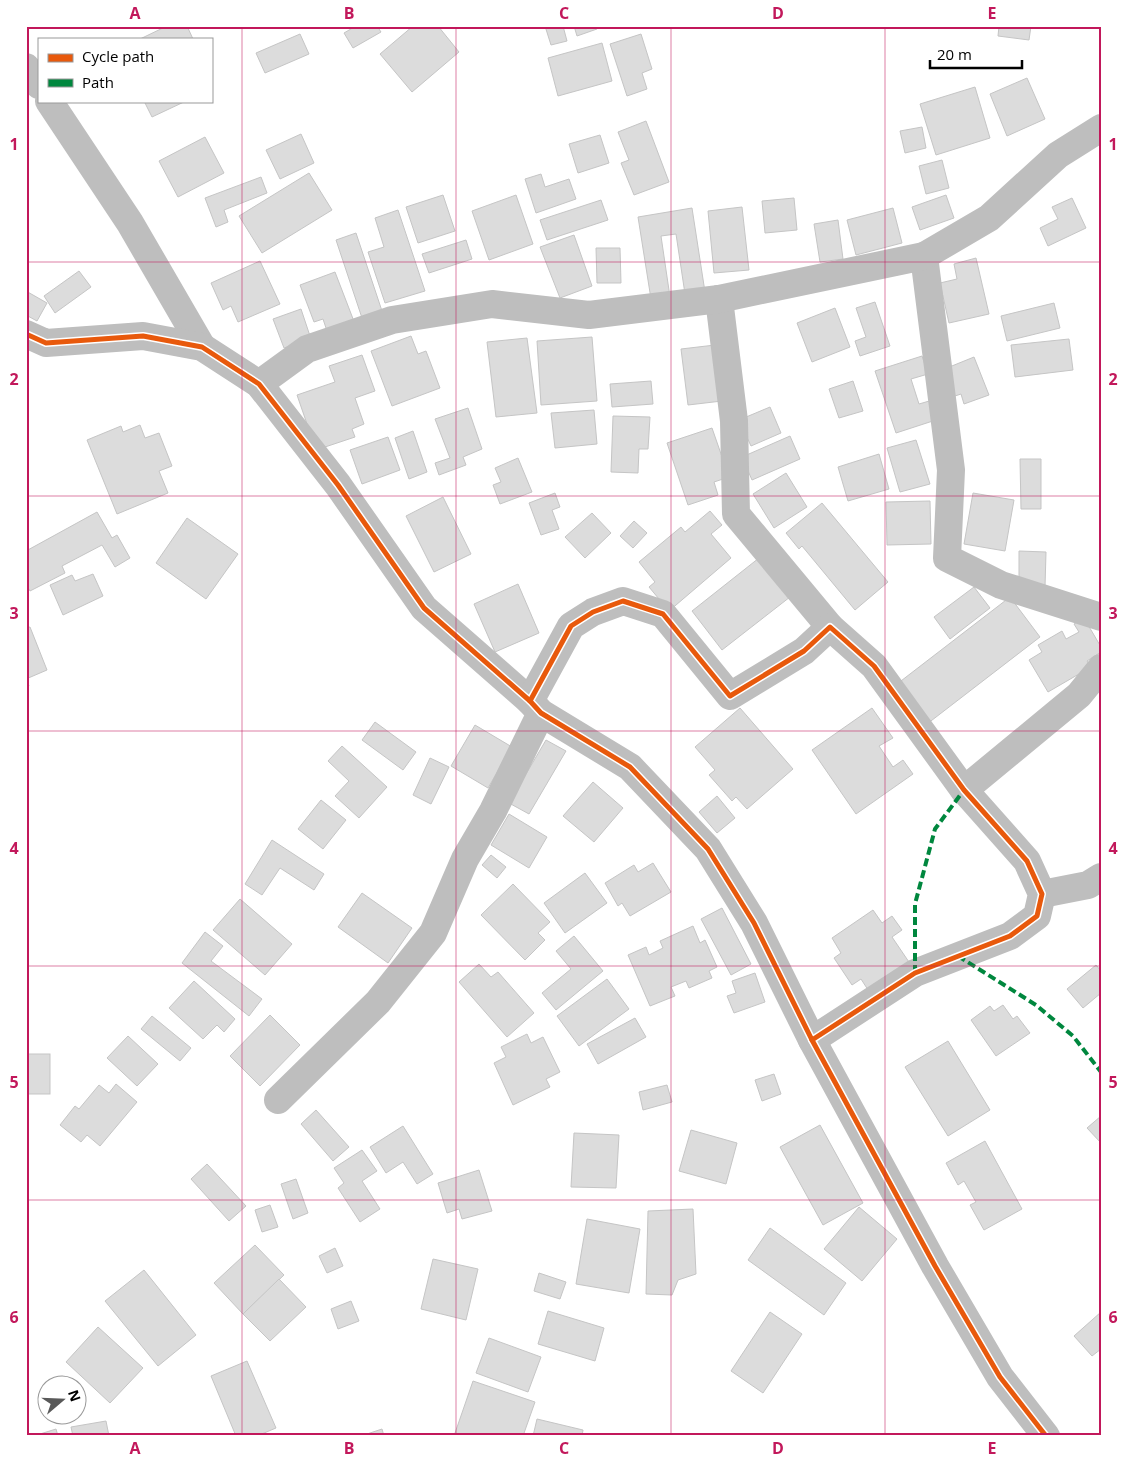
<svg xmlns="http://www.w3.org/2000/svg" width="1127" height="1462" viewBox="0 0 1127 1462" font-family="'Open Sans',sans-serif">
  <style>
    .building { fill: #dcdcdc; stroke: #c5c5c5 }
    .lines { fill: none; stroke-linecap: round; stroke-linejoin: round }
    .minor { stroke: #bebebe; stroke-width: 28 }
    .quiet { stroke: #00873e; stroke-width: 4; stroke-dasharray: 8 4; stroke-linecap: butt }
    .cycleway-casing { stroke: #fff; stroke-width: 8 }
    .cycleway { stroke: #e8590c; stroke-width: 5 }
    .grid { fill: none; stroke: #c2185b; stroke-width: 1; stroke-opacity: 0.55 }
    .neatline { fill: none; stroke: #c2185b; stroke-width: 2 }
    .grid-label { font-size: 16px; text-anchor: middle; font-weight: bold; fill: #c2185b }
  </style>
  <rect width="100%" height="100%" fill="#fff"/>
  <g class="building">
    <polygon points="167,26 187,26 193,39 140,39"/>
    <polygon points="356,26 377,26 381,32 353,48 344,33"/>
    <polygon points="413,26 438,26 459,52 412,92 380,54"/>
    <polygon points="545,26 563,26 567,41 551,45"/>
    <polygon points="574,26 596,26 597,29 577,36"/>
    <polygon points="999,26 1031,26 1029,40 998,36"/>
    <polygon points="300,34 309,54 265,73 256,53"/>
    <polygon points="641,34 652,69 642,73 647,89 627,96 610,44"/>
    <polygon points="602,43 612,81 558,96 548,58"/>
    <polygon points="1027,78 1045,119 1007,136 990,94"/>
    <polygon points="975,87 990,138 936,155 920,104"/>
    <polygon points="144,101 186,101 152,117"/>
    <polygon points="646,121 669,182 634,195 621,163 629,160 618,132"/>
    <polygon points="922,127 926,148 905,153 900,131"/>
    <polygon points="301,134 314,163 280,179 266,150"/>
    <polygon points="600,135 609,163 578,173 569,144"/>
    <polygon points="205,137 224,173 178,197 159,161"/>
    <polygon points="942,160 949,188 926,194 919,166"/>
    <polygon points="309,173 332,210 262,253 239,216"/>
    <polygon points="541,174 545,187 569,179 576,199 536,213 525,179"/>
    <polygon points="261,177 267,193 224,210 228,222 216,227 205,198"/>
    <polygon points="443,195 455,231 418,243 406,207"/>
    <polygon points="516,195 533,244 489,260 472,211"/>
    <polygon points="946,195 954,218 920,230 912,207"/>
    <polygon points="794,198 797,230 765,233 762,201"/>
    <polygon points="1072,198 1086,228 1048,246 1040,228 1058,219 1052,207"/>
    <polygon points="601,200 608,220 547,240 540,220"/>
    <polygon points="742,207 749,270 714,273 708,211"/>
    <polygon points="692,208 705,292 685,294 676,234 661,236 670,297 651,299 638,217"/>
    <polygon points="893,208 902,243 856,255 847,220"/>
    <polygon points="398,210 425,291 385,303 368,252 384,247 375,218"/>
    <polygon points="838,220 843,259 820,262 814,224"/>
    <polygon points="356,233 382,311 362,318 336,240"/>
    <polygon points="574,235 592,286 560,298 540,247"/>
    <polygon points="466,240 472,259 429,273 422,254"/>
    <polygon points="596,248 620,248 621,283 597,283"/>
    <polygon points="976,258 989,314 949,323 940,283 957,279 954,264"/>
    <polygon points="260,261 280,304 238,322 231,306 223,310 211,283"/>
    <polygon points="79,271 91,287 55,313 44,296"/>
    <polygon points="335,272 355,324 328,334 323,319 314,322 300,285"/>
    <polygon points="26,291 47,303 37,321 26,315"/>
    <polygon points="875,302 890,346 860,356 855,341 866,337 856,308"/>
    <polygon points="1054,303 1060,328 1007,341 1001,316"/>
    <polygon points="835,308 850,347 812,362 797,323"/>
    <polygon points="301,309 311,339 284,348 273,319"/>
    <polygon points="411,336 418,354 426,351 440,388 392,406 371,351"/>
    <polygon points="592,337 597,401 541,405 537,341"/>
    <polygon points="527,338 537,413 496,417 487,342"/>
    <polygon points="1069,339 1073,370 1015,377 1011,345"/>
    <polygon points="715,345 722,401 688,405 681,349"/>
    <polygon points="362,355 375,391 355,398 364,424 352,429 355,437 316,450 297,395 335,382 329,366"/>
    <polygon points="922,356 928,374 911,379 919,404 936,399 942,418 896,433 875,371"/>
    <polygon points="974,357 989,395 964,404 961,394 952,397 942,370"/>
    <polygon points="651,381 653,404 612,407 610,384"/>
    <polygon points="853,381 863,411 839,418 829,389"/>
    <polygon points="770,407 781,433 751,446 739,420"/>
    <polygon points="468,408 482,449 463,457 466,465 439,475 435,463 450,458 435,419"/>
    <polygon points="594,410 597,444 555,448 551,413"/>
    <polygon points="613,416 650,417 648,449 639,449 638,473 611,472"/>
    <polygon points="140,425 145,438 159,433 172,466 159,471 168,493 117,514 87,440 121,426 123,432"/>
    <polygon points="712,428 729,477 714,482 718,495 688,505 667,443"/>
    <polygon points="413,431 427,472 409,479 395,438"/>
    <polygon points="790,436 800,459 752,480 742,457"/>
    <polygon points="388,437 400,470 362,484 350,450"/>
    <polygon points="916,440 930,484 900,492 887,448"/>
    <polygon points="879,454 889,489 848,501 838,467"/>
    <polygon points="518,458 532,492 500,504 493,485 501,482 495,468"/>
    <polygon points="1020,459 1041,459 1041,509 1021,509"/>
    <polygon points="786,473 807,507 774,528 753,494"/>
    <polygon points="555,493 560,507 552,510 559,529 541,535 529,503"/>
    <polygon points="973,493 1014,500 1005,551 964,544"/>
    <polygon points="443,497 471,554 434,572 406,516"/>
    <polygon points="930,501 931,544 887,545 886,502"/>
    <polygon points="822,503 888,582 855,610 802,546 799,549 786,533"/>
    <polygon points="710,511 722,525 711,534 731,558 669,611 649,587 655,582 639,562 681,527 685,532"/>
    <polygon points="97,512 112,538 117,535 130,558 115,567 102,545 62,566 65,573 30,591 26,584 26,551"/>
    <polygon points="592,513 611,533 585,558 565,537"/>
    <polygon points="187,518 238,554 206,599 156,563"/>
    <polygon points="634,521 647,533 633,548 620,536"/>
    <polygon points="1019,551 1046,552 1045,587 1019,587"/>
    <polygon points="759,558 790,597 722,650 692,611"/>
    <polygon points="93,574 103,596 63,615 50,585 72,575 75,581"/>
    <polygon points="518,584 539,633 495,652 474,604"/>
    <polygon points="974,587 990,608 950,639 934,617"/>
    <polygon points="1010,597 1040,637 927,724 897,684"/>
    <polygon points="1084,618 1101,647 1101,652 1087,661 1091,667 1048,692 1029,660 1042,652 1038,645 1062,631 1066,639 1079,632 1074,624"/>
    <polygon points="30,627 47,670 26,679 29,686 26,687 26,628"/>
    <polygon points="740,708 793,769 747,809 736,797 732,801 709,775 715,770 695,747"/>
    <polygon points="872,708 893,738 879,746 893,767 903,760 913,774 856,814 812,750"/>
    <polygon points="375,722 416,752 403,770 362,740"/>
    <polygon points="475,725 512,747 488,788 451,766"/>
    <polygon points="546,740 566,751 529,814 509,803"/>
    <polygon points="342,746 387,787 359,818 335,796 349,781 328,761"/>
    <polygon points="430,758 449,767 431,804 413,795"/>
    <polygon points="593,782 623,808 594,842 563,816"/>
    <polygon points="717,796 735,818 717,833 699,812"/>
    <polygon points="321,800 346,820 323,849 298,829"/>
    <polygon points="509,814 547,837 529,868 491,845"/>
    <polygon points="272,840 324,874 314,890 280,868 262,895 245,884"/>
    <polygon points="491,855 506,867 497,878 482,865"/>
    <polygon points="653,863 671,892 630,916 622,903 618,906 605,883 634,865 638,872"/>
    <polygon points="585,873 607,903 565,933 544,903"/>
    <polygon points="513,884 550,922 538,933 545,940 525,960 481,915"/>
    <polygon points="362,893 412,928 388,963 338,927"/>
    <polygon points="240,899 292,944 265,975 213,930"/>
    <polygon points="722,908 751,964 731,975 701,919"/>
    <polygon points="873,910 882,923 892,916 902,930 892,937 911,965 870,993 861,979 852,985 834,958 841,953 832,938"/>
    <polygon points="693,926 700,943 705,940 717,967 709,971 712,978 689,988 686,981 671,987 675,996 650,1006 628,955 646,947 649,955 663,948 660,941"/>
    <polygon points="205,932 223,946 211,961 262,999 249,1016 182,963"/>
    <polygon points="574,936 603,971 556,1010 542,993 571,969 556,951"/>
    <polygon points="479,964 491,977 498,972 534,1013 507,1037 459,982"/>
    <polygon points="1096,965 1101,971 1101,993 1083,1008 1067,989"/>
    <polygon points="755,973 765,1002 734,1013 727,996 736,993 732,981"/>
    <polygon points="607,979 629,1009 579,1046 557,1016"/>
    <polygon points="194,981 235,1019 224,1032 217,1025 203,1039 169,1008"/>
    <polygon points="1003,1005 1013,1019 1017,1016 1030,1033 996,1056 971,1020 990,1006 994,1011"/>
    <polygon points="270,1015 300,1045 260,1086 230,1056"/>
    <polygon points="152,1016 191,1048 180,1061 141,1029"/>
    <polygon points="635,1018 646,1037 598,1064 587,1044"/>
    <polygon points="527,1034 531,1043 543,1037 560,1072 546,1079 550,1087 513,1105 494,1063 506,1057 501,1047"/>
    <polygon points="128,1036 158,1064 137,1086 107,1058"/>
    <polygon points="948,1041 990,1110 948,1136 905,1067"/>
    <rect x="26" y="1054" width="24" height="40"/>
    <polygon points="774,1074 781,1094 762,1101 755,1080"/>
    <polygon points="116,1084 137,1102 100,1146 87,1135 81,1142 60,1125 75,1106 79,1109 99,1085 109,1093"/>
    <polygon points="667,1085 672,1102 643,1110 639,1092"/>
    <polygon points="316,1110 349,1147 333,1161 301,1124"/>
    <polygon points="1101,1116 1101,1143 1087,1128"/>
    <polygon points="820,1125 863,1203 823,1225 780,1147"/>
    <polygon points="403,1126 433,1174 417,1184 403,1162 386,1173 370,1147"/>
    <polygon points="691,1130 737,1143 726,1184 679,1171"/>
    <polygon points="574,1133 619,1135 616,1188 571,1187"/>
    <polygon points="985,1141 1022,1209 984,1230 970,1205 976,1202 964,1181 958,1185 946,1163"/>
    <polygon points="362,1150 377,1171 362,1181 380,1209 360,1222 338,1188 344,1183 334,1168"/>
    <polygon points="207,1164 246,1206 229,1221 191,1179"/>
    <polygon points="479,1170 492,1211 462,1219 459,1209 447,1213 438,1183"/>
    <polygon points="296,1179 308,1213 293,1219 281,1184"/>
    <polygon points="270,1205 278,1227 262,1232 255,1210"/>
    <polygon points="859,1207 897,1239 862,1281 824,1249"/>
    <polygon points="693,1209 696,1274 678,1280 672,1295 646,1294 648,1211"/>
    <polygon points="587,1219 640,1229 629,1293 576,1284"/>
    <polygon points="770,1228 846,1283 824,1315 748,1260"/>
    <polygon points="255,1245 284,1275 243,1314 214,1283"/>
    <polygon points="335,1248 343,1266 327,1273 319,1256"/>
    <polygon points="433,1259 478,1269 466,1320 421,1309"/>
    <polygon points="144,1270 196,1335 158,1366 105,1301"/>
    <polygon points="539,1273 566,1282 560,1299 534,1291"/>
    <polygon points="279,1279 306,1307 270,1341 243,1314"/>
    <polygon points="351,1301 359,1321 338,1329 331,1309"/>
    <polygon points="548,1311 604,1328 595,1361 538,1344"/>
    <polygon points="770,1312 802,1334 763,1393 731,1371"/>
    <polygon points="1101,1312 1101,1349 1092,1356 1074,1336"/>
    <polygon points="98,1327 143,1368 110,1403 66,1362"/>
    <polygon points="489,1338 541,1357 528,1392 476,1373"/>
    <polygon points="247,1361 276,1428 257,1436 236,1436 211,1376"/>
    <polygon points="473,1381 535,1402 523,1436 454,1436"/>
    <polygon points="537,1419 583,1430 582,1436 533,1436"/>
    <polygon points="106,1421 109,1436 73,1436 71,1427"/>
    <polygon points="56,1429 58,1436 40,1436 40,1434"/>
    <polygon points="382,1429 384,1436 361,1436"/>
  </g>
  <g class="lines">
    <g class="minor">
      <polyline points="26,67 39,85"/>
      <polyline points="49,101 130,223 202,347"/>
      <polyline points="924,256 951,470 947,558 1001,585 1101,617"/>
      <polyline points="719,299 734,421 736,514 830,627"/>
      <polyline points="26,334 46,343 143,336 202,347 259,384 338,485 424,608 530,701 541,713 630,767 708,849 754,923 812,1040 935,1266 1000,1377 1046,1436"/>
      <polyline points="259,384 307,349 392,320 492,304 589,315 719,299 924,256 989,218 1058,155 1101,128"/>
      <polyline points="530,701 571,626 593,612 623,601 663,614 730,696 804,651 830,627 874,666 964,790 1027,861 1042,894 1037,916 1010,936 915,973 812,1040"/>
      <polyline points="964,790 1079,695 1101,668"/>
      <polyline points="1042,894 1088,885 1101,877"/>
      <polyline points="278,1100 378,1002 433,933 465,859 493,811 541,713"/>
    </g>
    <g class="quiet">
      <polyline points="958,956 1036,1005 1073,1036 1101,1072"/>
      <polyline points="915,973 915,904 935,829 964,790"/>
    </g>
    <defs>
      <g id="cycleway">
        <polyline points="26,334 46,343 143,336 202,347 259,384 338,485 424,608 530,701 541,713 630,767 708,849 754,923 812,1040 935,1266 1000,1377 1046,1436"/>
        <polyline points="530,701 571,626 593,612 623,601 663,614 730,696 804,651 830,627 874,666 964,790 1027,861 1042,894 1037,916 1010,936 915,973 812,1040"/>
      </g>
    </defs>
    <use href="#cycleway" class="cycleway-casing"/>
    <use href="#cycleway" class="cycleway"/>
  </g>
  <path class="grid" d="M242 26V1436M456 26V1436M671 26V1436M885 26V1436M26 262H1101M26 496H1101M26 731H1101M26 966H1101M26 1200H1101"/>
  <rect width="1127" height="1462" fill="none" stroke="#ffffff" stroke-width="55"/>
  <rect x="38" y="38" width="175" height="65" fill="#ffffff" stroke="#999999"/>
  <rect x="48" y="54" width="25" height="8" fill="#e8590c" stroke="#999999"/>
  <text x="82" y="62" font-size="15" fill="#000000">Cycle path</text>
  <rect x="48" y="79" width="25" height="8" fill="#00873e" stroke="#999999"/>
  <text x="82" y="88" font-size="15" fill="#000000">Path</text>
  <g transform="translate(62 1400) rotate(71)"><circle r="24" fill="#ffffff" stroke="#999999"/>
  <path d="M0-4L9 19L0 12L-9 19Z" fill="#595959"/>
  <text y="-8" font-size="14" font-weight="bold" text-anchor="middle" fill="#000000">N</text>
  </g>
  <path d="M930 60v8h92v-8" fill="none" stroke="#000000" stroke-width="2.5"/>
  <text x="937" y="60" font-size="15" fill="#000000" stroke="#ffffff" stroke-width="4" paint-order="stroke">20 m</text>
  <rect x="28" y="28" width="1072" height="1406" class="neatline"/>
  <g class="grid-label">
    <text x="135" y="19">A</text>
    <text x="349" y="19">B</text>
    <text x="564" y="19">C</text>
    <text x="778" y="19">D</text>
    <text x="992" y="19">E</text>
    <text x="14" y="150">1</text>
    <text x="1113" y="150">1</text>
    <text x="14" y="385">2</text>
    <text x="1113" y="385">2</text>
    <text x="14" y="619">3</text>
    <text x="1113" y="619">3</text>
    <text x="14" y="854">4</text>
    <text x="1113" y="854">4</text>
    <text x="14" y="1088">5</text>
    <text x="1113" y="1088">5</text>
    <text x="14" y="1323">6</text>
    <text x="1113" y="1323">6</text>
    <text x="135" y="1454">A</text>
    <text x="349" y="1454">B</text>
    <text x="564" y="1454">C</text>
    <text x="778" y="1454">D</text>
    <text x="992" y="1454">E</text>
  </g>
</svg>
